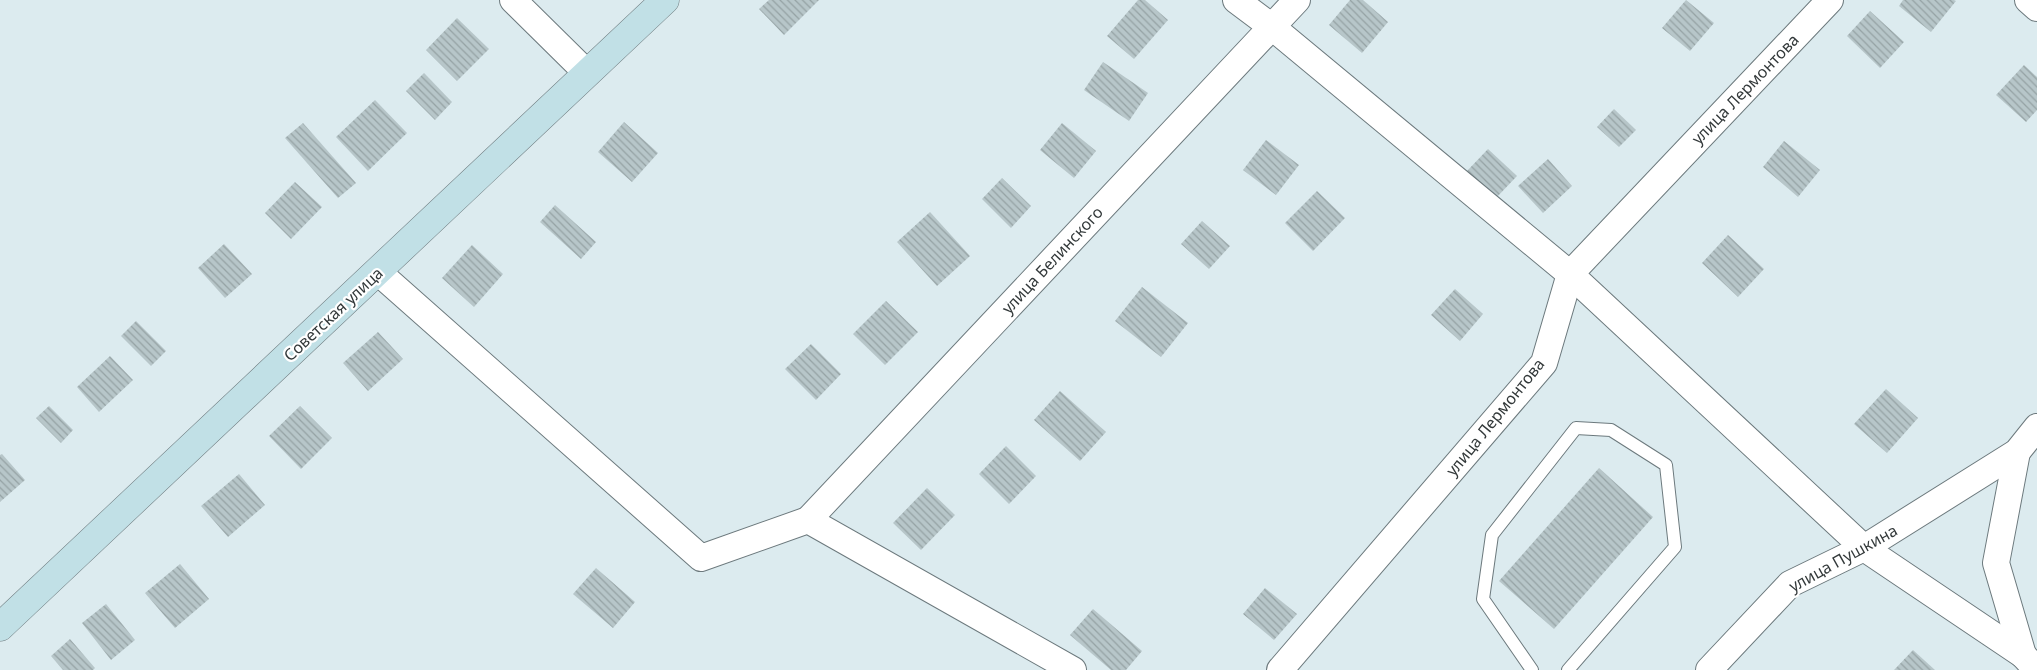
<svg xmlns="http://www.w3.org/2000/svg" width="2037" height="670" viewBox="0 0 2037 670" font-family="'Noto Sans',sans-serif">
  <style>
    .building { fill: url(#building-back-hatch) }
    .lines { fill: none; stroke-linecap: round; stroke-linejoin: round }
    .lane-casing { stroke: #6c797d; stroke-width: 14 }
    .street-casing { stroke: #6c797d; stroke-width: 28 }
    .secondary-casing { stroke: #6c797d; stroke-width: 29 }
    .lane { stroke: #fff; stroke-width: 12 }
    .street { stroke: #fff; stroke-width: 26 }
    .secondary { stroke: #c1e0e6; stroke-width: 28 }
    .labels { text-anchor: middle; stroke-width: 4.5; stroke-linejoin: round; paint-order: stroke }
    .street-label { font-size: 16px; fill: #33393a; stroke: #fff }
  </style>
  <defs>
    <pattern id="building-back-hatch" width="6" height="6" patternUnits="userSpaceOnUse" patternTransform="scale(1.25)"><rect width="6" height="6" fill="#b7c6c9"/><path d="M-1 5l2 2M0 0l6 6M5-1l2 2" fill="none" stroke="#95a2a4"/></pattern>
  </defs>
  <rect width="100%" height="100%" fill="#dcebef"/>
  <g class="building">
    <polygon points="769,0 819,0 784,35 759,9"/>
    <polygon points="1138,0 1145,0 1168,20 1134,59 1107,36"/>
    <polygon points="1350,0 1363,0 1388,22 1362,53 1329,25"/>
    <polygon points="1686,0 1714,23 1690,51 1662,28"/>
    <polygon points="1903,0 1954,0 1956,1 1931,32 1899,6"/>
    <polygon points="1870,11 1904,42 1880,68 1847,36"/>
    <polygon points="457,18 489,49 457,81 426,50"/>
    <polygon points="1103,62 1148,93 1129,121 1084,90"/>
    <polygon points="2024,65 2037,77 2037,110 2026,122 1996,95"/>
    <polygon points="424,73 452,102 435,120 406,91"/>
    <polygon points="375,100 407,133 368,171 336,137"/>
    <polygon points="1614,109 1636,130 1619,147 1597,127"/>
    <polygon points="624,122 658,153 632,182 598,152"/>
    <polygon points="303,123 356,183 338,198 285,138"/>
    <polygon points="1062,123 1096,151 1074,178 1040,150"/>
    <polygon points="1266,140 1299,165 1276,195 1243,170"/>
    <polygon points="1784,141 1820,170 1798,197 1763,167"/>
    <polygon points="1488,149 1517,176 1496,198 1467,171"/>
    <polygon points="1548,159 1572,186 1543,213 1518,186"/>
    <polygon points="1002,178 1031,206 1011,228 982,199"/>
    <polygon points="295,182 322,207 291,239 265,213"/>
    <polygon points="1317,191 1345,218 1313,251 1285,223"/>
    <polygon points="555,205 596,242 581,259 540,222"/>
    <polygon points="930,212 970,256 937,286 897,242"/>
    <polygon points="1202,221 1230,246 1209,269 1181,244"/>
    <polygon points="1728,235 1764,269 1738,297 1702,263"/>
    <polygon points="224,244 252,274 225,298 198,268"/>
    <polygon points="472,245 503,274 474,307 442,278"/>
    <polygon points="1142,287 1188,323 1161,357 1115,321"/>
    <polygon points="1455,289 1483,314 1460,341 1431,315"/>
    <polygon points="886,301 918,332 885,365 853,334"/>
    <polygon points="136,321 166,351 151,366 121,336"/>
    <polygon points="378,332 403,359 368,391 343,363"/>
    <polygon points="811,344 841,374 816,400 785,369"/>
    <polygon points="110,356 133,380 99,412 77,387"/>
    <polygon points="1886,389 1918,418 1887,453 1854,424"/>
    <polygon points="1060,391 1106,432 1080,461 1034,420"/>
    <polygon points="49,406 73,430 61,443 36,418"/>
    <polygon points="300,406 332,438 301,469 269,436"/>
    <polygon points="1006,446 1036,476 1009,504 979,474"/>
    <polygon points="2,454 25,480 0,502 0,455"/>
    <polygon points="1599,468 1653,517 1554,629 1499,581"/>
    <polygon points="239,474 265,505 228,537 201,506"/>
    <polygon points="927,488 955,515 921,550 893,523"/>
    <polygon points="180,564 209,599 175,628 145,593"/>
    <polygon points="596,568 635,602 613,628 573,594"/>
    <polygon points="1265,588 1297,614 1274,640 1243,614"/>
    <polygon points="106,604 135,640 111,660 82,623"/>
    <polygon points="1093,609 1142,651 1126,670 1111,670 1070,635"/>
    <polygon points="70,639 95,668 93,670 63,670 51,656"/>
    <polygon points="1913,650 1935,670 1894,670"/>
  </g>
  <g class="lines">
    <defs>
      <polyline id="lane" points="1532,670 1483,599 1492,535 1576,428 1611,430 1666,465 1675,547 1568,670"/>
      <g id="street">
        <polyline points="513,0 587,73"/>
        <polyline points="1236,0 1272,27 1570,274 1864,548 2023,655 2037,670"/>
        <polyline points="2028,0 2037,8"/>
        <polyline points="378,272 701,558 808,520 1073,670"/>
        <polyline points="2017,452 1996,563 2023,655"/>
        <polyline points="808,520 1297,0"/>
        <polyline points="1280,670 1544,363 1570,274 1830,0"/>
        <polyline points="1709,670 1790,584 1864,548 2017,452 2037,427"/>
      </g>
      <polyline id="secondary" points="0,627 665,0"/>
    </defs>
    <use href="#lane" class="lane-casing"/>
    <use href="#street" class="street-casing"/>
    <use href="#secondary" class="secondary-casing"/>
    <use href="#lane" class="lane"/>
    <use href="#street" class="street"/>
    <use href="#secondary" class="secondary"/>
  </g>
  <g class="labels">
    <g class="street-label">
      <text transform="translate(1745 89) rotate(-46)" y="6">улица Лермонтова</text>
      <text transform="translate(1052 260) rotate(-47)" y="6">улица Белинского</text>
      <text transform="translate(333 314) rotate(-43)" y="6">Советская улица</text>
      <text transform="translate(1495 417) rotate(-51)" y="6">улица Лермонтова</text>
      <text transform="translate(1843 558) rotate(-29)" y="6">улица Пушкина</text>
    </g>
  </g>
</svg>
